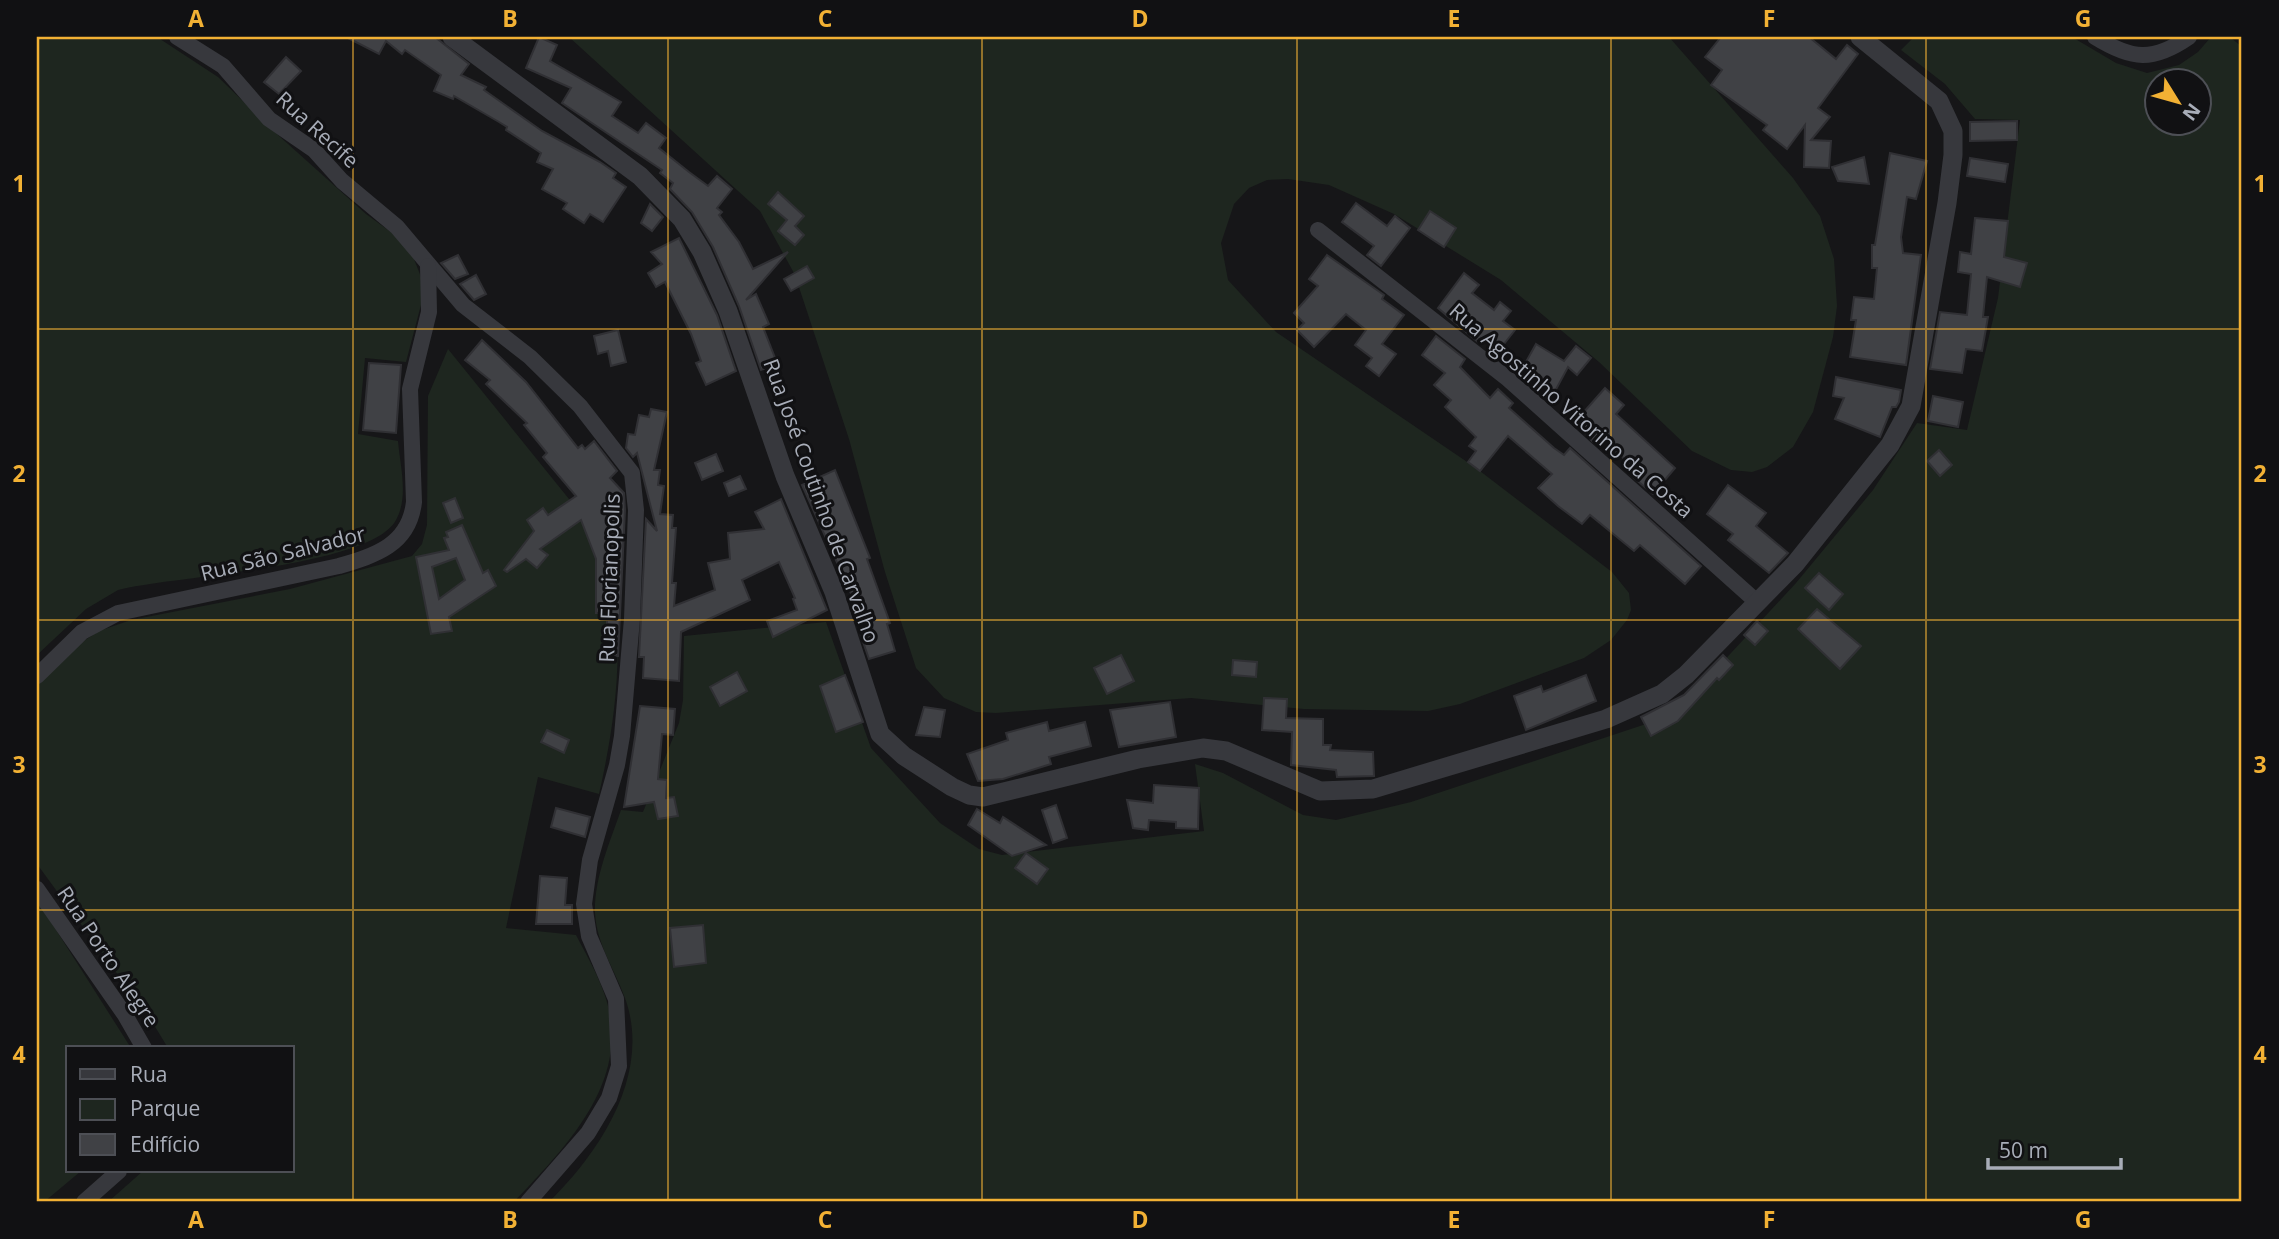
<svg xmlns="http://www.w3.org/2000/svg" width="2279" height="1239" viewBox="0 0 2279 1239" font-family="'Open Sans',sans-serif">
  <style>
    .green { fill: #1e261f; fill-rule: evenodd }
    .building { fill: #404145; stroke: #303034; stroke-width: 2; fill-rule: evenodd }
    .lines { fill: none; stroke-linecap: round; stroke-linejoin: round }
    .minor { stroke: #37383d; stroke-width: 16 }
    .tertiary { stroke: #37383d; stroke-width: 19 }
    .grid { fill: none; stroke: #f2b134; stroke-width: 2; stroke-opacity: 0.55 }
    .labels { text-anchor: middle; stroke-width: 6; stroke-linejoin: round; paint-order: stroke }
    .street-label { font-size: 21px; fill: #a8adb8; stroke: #111113 }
    .neatline { fill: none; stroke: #f2b134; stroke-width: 2.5 }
    .grid-label { font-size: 23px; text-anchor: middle; font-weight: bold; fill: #f2b134 }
  </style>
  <rect width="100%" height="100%" fill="#161618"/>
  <g class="green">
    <path d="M37 37H157L218 77 278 135 366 214 399 238 412 254 421 277 422 301 406 362 365 358 358 434 398 441C400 465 409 497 396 520 371 567 173 576 118 590L86 609 37 655Z"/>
    <polygon points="569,37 1669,37 1793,178 1820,216 1834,259 1837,306 1833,337 1813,412 1793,447 1767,467 1752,472 1731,470 1692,451 1599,362 1501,280 1394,214 1329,185 1288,179 1267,180 1249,188 1234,204 1221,243 1228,280 1276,332 1476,468 1612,572 1629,593 1631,610 1627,620 1611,640 1584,658 1460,704 1428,711 1304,709 1191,698 996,713 976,712 944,698 916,668 885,572 849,439 795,275 760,211"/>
    <path d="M1914 37H2072L2116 63 2147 73 2179 65 2198 52 2211 37H2230L2242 47V1202H549C601 1151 652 1073 625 998 614 968 597 945 595 913 594 878 610 842 621 810L643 812 679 723 683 700 684 636 826 622 871 748 940 823 979 849 1002 855 1204 831 1195 764 1223 773 1303 815 1336 820 1411 802 1649 723 1705 681 1796 583 1873 490 1917 423 1967 430 1998 298 2020 120 1975 119 1945 84 1901 50ZM2156 80H2198V122H2156Z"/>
    <path d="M448 349 594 530C631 609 618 711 599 794L538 777 506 928 576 935C586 954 597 973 604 993 635 1078 567 1146 514 1202H108L143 1171H292V1048H168L151 1020 37 864V684L79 644 99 631 131 620 290 589 412 556 422 544 427 525 428 396Z"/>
    <polygon points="37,900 131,1048 68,1048 68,1171 81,1171 44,1202 37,1202"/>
  </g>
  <g class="building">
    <polygon points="346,37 435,37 469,64 461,75 486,87 484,90 542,131 600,162 616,173 613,178 626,187 603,222 590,214 584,223 563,209 567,203 542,189 553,169 537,162 541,153 506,130 507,127 499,122 454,96 453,99 434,91 441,75 405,50 402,54 386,41 379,54"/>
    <polygon points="539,37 557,45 550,61 621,102 612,116 638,133 646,123 666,138 659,148 689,172 708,186 717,176 732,189 717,208 722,212 719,215 739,242 753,269 788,252 746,300 756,294 769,324 763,327 777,363 761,370 739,306 713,247 692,212 670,189 673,183 660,173 662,170 562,103 571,88 526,68"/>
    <polygon points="1721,37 1809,37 1836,59 1847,45 1858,54 1818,108 1830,117 1811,140 1831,141 1829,168 1804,167 1805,125 1787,149 1763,130 1767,125 1711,85 1722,70 1705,57"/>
    <polygon points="286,57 301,71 279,94 264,82"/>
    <polygon points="2017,121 2017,140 1970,141 1970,122"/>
    <polygon points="1890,153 1927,161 1916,199 1907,197 1901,237 1903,253 1921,255 1906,365 1850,357 1856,320 1851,320 1854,297 1874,299 1877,268 1872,268 1872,245 1875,245"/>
    <polygon points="1864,157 1869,184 1838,181 1832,167"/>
    <polygon points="1970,158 2008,164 2005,182 1967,176"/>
    <polygon points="778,192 804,216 795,226 804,235 795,245 778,231 787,220 768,204"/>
    <polygon points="1356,203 1387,226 1395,216 1410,228 1381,266 1367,255 1374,246 1342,222"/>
    <polygon points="650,204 663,217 652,231 641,223"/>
    <polygon points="1430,211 1456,228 1444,247 1418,230"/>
    <polygon points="1975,218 2008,221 2004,257 2027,263 2020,287 1987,277 1983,317 1988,317 1982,351 1966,349 1962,373 1930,369 1940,312 1967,315 1971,274 1958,272 1960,252 1971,254"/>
    <polygon points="679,238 717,315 736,371 706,385 696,363 701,361 691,334 665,282 656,287 648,273 662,264 651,252"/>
    <polygon points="458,255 468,274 455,279 441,263"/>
    <polygon points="1327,255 1384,295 1382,299 1404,315 1382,344 1396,354 1379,376 1366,366 1372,358 1355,345 1366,330 1346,314 1314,347 1297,330 1304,323 1294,313 1318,286 1309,279"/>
    <polygon points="807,266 814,278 791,291 784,279"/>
    <polygon points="1464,273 1479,285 1472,293 1494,310 1500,302 1511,311 1503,321 1515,330 1500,349 1481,338 1478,342 1438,308"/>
    <polygon points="476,275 486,294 474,300 460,284"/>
    <polygon points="618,330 626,362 611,366 608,351 598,354 594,336"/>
    <polygon points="1436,336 1465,359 1460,367 1490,398 1498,389 1513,403 1509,408 1554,448 1564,455 1570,448 1701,566 1685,584 1640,545 1634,551 1590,515 1582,524 1558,506 1538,488 1552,474 1508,436 1480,471 1468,462 1476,451 1469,446 1476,437 1445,407 1451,400 1434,385 1445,373 1422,355"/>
    <polygon points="482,340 526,382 578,448 582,445 585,449 594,441 617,471 610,478 624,493 625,510 618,656 611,656 612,625 607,624 607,613 596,613 596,559 581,520 540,549 548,555 537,568 526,559 507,572 504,570 534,531 527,520 543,508 548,515 576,496 543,457 547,453 524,425 527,423 486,384 490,380 465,360"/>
    <polygon points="1536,344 1564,361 1576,346 1591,358 1577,375 1568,367 1553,395 1522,369"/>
    <polygon points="369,363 401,365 396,433 363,430"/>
    <polygon points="1836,377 1901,390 1899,402 1896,407 1892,407 1880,437 1835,419 1844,398 1833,396"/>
    <polygon points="1605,388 1624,405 1616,414 1675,468 1653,494 1633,477 1638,471 1598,436 1593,442 1575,422"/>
    <polygon points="1933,396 1963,402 1958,427 1928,421"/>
    <polygon points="651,409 667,412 654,470 660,470 658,485 664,486 660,514 673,515 672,528 676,528 672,583 676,583 674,606 715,590 708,563 730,559 728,533 764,529 755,512 781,499 827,610 773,637 767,621 797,610 793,599 795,598 779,562 742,580 750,600 681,632 679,681 643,678 644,657 639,657 646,519 657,531 637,453 633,457 626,448 628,434 635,435 639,415 649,417"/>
    <polygon points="1939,450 1952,465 1940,476 1927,461"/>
    <polygon points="716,454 723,471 702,480 695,463"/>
    <polygon points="835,470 870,558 867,559 890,623 887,624 895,651 869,659 861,636 874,633 861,595 853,598 802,485"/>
    <polygon points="740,476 746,489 729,496 724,483"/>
    <polygon points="1728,485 1766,513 1756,526 1788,553 1769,573 1728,540 1733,534 1707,514"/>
    <polygon points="455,498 463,518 451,523 443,503"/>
    <path d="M462 525 483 573 488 570 496 586 449 617 452 631 431 634 416 557 449 550 444 538 448 537 446 532ZM456 558 465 580 439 599 432 567Z"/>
    <polygon points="1819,573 1843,594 1829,610 1805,588"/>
    <polygon points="1817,609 1861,646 1840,669 1798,629"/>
    <polygon points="1757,621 1768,631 1755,645 1744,635"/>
    <polygon points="1121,655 1134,681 1107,694 1094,668"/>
    <polygon points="1723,655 1733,665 1719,680 1717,678 1678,721 1651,736 1641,717 1684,695"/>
    <polygon points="1233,660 1257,662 1256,677 1232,675"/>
    <polygon points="737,672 747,691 720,706 710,687"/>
    <polygon points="845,675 863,722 836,732 820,686"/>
    <polygon points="1586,675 1596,701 1526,730 1514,696 1541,686 1543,692"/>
    <polygon points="1264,698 1287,699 1286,718 1323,719 1323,745 1331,745 1330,750 1373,752 1374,776 1337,777 1336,770 1291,765 1292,732 1262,730"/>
    <polygon points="1170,702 1176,737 1119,747 1110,710"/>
    <polygon points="640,706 675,709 673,735 662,734 658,779 667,780 666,798 674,797 678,816 658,819 654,802 624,807"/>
    <polygon points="924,707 945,710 940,737 916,735"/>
    <polygon points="1047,722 1049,731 1085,722 1091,746 1049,757 1051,764 1003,779 978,781 967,754 1008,740 1006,733"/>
    <polygon points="547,730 569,740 564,753 541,742"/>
    <polygon points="1154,785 1199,788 1198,829 1176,828 1176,822 1149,820 1148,830 1133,828 1127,800 1153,803"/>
    <polygon points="1056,805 1067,838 1053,843 1042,810"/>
    <polygon points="556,808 590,817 585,837 551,827"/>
    <polygon points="977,809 1000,823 1003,817 1046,845 1012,856 968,825"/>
    <polygon points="1026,853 1048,869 1037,884 1015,868"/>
    <polygon points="540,876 567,878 565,905 572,905 572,924 536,924"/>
    <polygon points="703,925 706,963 674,967 670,928"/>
  </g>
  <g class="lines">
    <g class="minor">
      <polyline points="177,37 223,66 269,119 314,150 342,181 397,227 463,305 530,357 580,406 632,473 636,510 632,619 622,736 617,765 590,860 584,904 589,936 616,999 619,1066 609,1098 588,1133 528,1202"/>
      <path d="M2095 37C2132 60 2153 62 2189 37"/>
      <polyline points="1318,230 1508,379 1758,603"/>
      <path d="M37 676 82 632 118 613 339 566C376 555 409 545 414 502L410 389 429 312 428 266"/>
      <polyline points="37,889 125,1015 144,1048"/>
      <polyline points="84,1202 119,1171"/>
    </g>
    <polyline class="tertiary" points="452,37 640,176 682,219 702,252 728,311 785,476 834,592 880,734 904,756 952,787 969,795 983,797 1138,759 1203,748 1226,751 1320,791 1373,789 1606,719 1662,694 1686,675 1795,564 1890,445 1911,406 1947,203 1953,155 1953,131 1939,101 1860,37"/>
  </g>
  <path class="grid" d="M353 37V1202M668 37V1202M982 37V1202M1297 37V1202M1611 37V1202M1926 37V1202M37 329H2242M37 620H2242M37 910H2242"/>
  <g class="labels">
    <g class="street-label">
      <text transform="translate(317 130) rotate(42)" y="7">Rua Recife</text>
      <text transform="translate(1571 411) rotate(41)" y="7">Rua Agostinho Vitorino da Costa</text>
      <text transform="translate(821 501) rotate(70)" y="7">Rua José Coutinho de Carvalho</text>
      <text transform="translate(283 554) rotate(-14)" y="7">Rua São Salvador</text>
      <text transform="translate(610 578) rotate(-88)" y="7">Rua Florianopolis</text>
      <text transform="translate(108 957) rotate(56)" y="7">Rua Porto Alegre</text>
    </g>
  </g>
  <rect width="2279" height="1239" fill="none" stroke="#111113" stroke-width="77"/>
  <rect x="66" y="1046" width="228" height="126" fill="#111113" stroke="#4d4f55" stroke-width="2"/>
  <rect x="80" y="1069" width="35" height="10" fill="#37383d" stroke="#4d4f55" stroke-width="2"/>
  <text x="130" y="1082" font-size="21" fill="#a8adb8">Rua</text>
  <rect x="80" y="1099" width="35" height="21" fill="#1e261f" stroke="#4d4f55" stroke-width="2"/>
  <text x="130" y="1116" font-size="21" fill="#a8adb8">Parque</text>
  <rect x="80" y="1134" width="35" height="21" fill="#404145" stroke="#4d4f55" stroke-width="2"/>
  <text x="130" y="1152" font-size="21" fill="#a8adb8">Edifício</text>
  <g transform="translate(2178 102) rotate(127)"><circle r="33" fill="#111113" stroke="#4d4f55" stroke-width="2"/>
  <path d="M0-5L12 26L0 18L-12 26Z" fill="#f2b134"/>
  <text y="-10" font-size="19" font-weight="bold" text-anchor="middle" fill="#a8adb8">N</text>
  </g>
  <path d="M1988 1158v10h133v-10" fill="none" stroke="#a8adb8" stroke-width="3.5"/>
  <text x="1999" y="1158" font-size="21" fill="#a8adb8" stroke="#111113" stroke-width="5" paint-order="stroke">50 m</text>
  <rect x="38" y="38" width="2202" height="1162" class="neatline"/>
  <g class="grid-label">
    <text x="196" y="27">A</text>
    <text x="510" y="27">B</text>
    <text x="825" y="27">C</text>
    <text x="1140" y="27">D</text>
    <text x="1454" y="27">E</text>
    <text x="1769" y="27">F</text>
    <text x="2083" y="27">G</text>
    <text x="19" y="192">1</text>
    <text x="2260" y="192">1</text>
    <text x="19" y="482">2</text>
    <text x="2260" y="482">2</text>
    <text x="19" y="773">3</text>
    <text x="2260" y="773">3</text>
    <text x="19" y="1063">4</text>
    <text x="2260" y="1063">4</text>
    <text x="196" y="1228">A</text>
    <text x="510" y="1228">B</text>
    <text x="825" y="1228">C</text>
    <text x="1140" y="1228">D</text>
    <text x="1454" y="1228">E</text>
    <text x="1769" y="1228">F</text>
    <text x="2083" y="1228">G</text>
  </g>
</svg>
